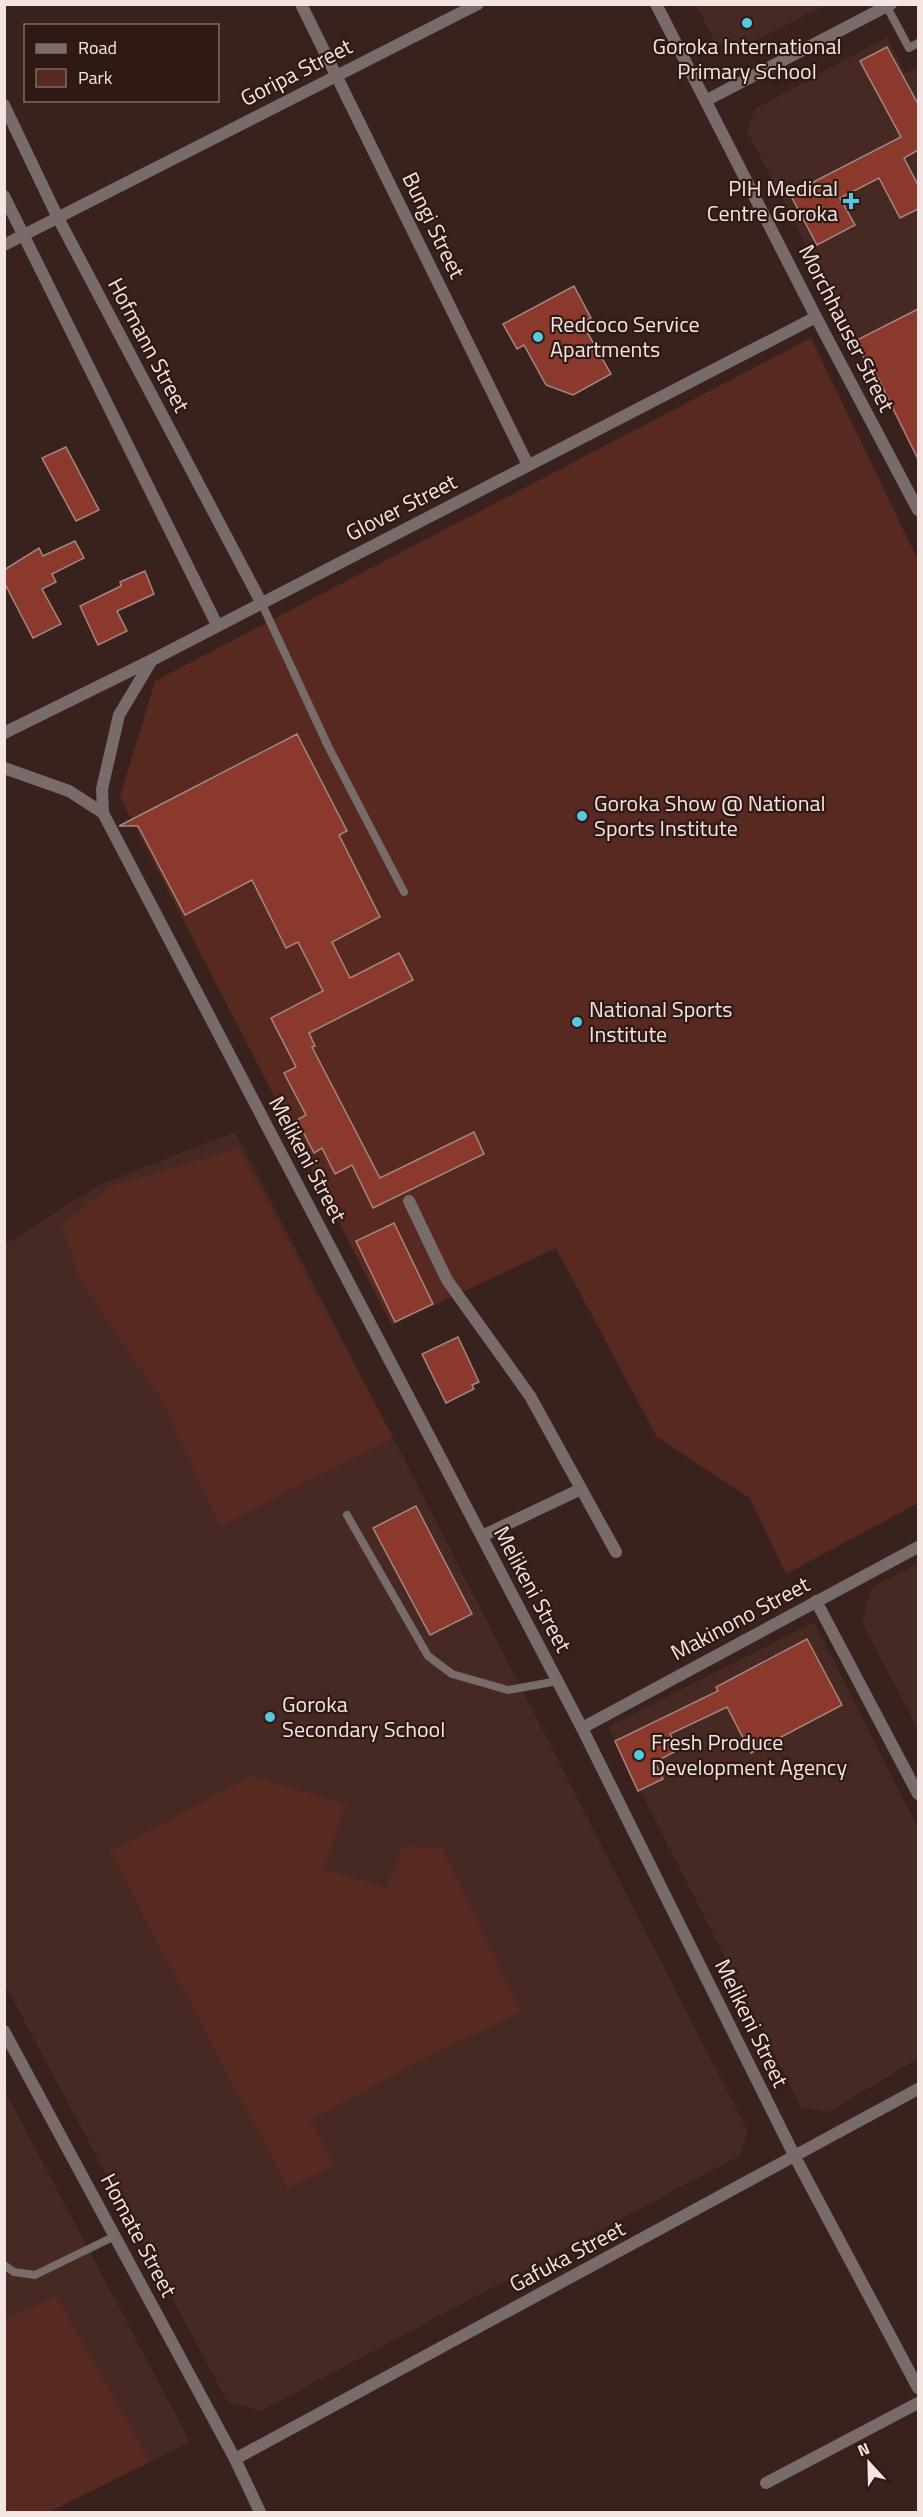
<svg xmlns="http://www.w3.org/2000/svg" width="923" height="2517" viewBox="0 0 923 2517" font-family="'Titillium Web',sans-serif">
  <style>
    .built { fill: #462923 }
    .green { fill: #572921 }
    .building { fill: #8b392c; stroke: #a48782; stroke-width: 1.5 }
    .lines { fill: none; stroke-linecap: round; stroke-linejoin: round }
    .lane { stroke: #786b69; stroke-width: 8 }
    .street { stroke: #786b69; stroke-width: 12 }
    .poi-dot { fill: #55cadf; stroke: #2f1915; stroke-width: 2 }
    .labels { text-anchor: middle; stroke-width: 4.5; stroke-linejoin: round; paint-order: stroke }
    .poi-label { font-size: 22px; fill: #f5e5e2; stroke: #2f1915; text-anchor: start }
    .street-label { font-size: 22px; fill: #f5e5e2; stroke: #2f1915 }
  </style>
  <rect width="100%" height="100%" fill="#39221e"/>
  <g class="built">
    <polygon points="696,5 825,5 740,48 715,42"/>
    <polygon points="887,37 905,73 918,67 918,462 747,131 755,109"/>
    <polygon points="235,1132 399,1449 748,2132 739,2156 261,2411 227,2401 5,1985 4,1245 99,1185"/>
    <polygon points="918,1563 918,1729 862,1623 871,1588"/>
    <polygon points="814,1622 918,1828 918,2059 828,2112 801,2107 608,1727"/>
    <polygon points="4,2089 190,2442 49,2512 5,2512"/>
  </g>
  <g class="green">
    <polygon points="811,338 918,560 918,1503 786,1574 750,1498 657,1437 556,1248 392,1325 120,797 155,681"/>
    <polygon points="239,1148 393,1438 221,1526 160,1398 79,1278 62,1225 109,1187"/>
    <polygon points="251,1776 346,1804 324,1869 387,1888 403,1846 442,1848 521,2012 416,2063 310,2120 335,2165 288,2188 110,1852"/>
    <polygon points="56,2296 150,2462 49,2512 5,2512 5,2320"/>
  </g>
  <g class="building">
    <polygon points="887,47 918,104 918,150 904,158 918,185 918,209 900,218 879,178 840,198 855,225 817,245 790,194 901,137 860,61"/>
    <polygon points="574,286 591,318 582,323 611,374 573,395 546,385 524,345 517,349 503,324"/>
    <polygon points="918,309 918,459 876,374 873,375 855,341"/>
    <polygon points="66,447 99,510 76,521 42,458"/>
    <polygon points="75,541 84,558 52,574 56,582 42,589 61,624 33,638 4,582 4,570 39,548 43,556"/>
    <polygon points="145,571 154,594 117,611 127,631 98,645 80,606 121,586 120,582"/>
    <polygon points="297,734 347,831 339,835 380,917 332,942 350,978 399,953 413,980 309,1033 315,1046 312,1047 380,1178 474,1132 484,1154 373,1208 352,1165 335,1174 322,1148 314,1153 297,1120 306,1115 284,1073 296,1067 271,1018 323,991 298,942 286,948 252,880 185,915 138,826 119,826"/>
    <polygon points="394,1223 433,1304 395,1322 356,1241"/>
    <polygon points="458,1337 479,1382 472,1385 474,1389 446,1403 422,1354"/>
    <polygon points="416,1506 472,1614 430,1635 373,1528"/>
    <polygon points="807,1639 842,1705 751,1753 727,1707 670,1734 678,1750 655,1762 663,1779 638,1791 615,1741 718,1691 716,1687"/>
  </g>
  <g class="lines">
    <g class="lane">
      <polyline points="887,7 909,48 918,43"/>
      <polyline points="261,602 328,746 404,892"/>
      <polyline points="347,1515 428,1656 452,1674 508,1690 558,1681"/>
      <polyline points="4,2265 14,2272 35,2275 115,2236"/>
    </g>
    <g class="street">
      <polyline points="301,4 528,465"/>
      <polyline points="656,4 816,317 918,510"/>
      <polyline points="707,100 891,4"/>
      <polyline points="4,105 57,216 261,602"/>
      <polyline points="4,196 217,625"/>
      <polyline points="4,245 478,4"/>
      <polyline points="152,660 119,715 102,789 103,813 582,1728 795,2157 918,2388"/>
      <polyline points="4,733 152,660 816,317"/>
      <polyline points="4,768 69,791 103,813"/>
      <polyline points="409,1201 447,1280 530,1396 616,1552"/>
      <polyline points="482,1536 581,1489"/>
      <polyline points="816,1601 918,1794"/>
      <polyline points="582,1728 918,1547"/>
      <polyline points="4,2031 235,2459 260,2512"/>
      <polyline points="235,2459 918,2089"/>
      <polyline points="766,2483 918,2403"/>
    </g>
  </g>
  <g class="poi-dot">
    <circle cx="747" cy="23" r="6"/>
    <path d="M848 192h6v6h6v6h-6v6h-6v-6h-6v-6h6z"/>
    <circle cx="538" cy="337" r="6"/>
    <circle cx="582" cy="816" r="6"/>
    <circle cx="577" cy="1022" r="6"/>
    <circle cx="270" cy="1717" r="6"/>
    <circle cx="639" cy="1755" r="6"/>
  </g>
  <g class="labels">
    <g class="poi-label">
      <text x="747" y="54" text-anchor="middle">Goroka International<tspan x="747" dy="25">Primary School</tspan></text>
      <text x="838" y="196" text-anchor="end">PIH Medical<tspan x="838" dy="25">Centre Goroka</tspan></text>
      <text x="550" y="332">Redcoco Service<tspan x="550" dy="25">Apartments</tspan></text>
      <text x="594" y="811">Goroka Show @ National<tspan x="594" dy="25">Sports Institute</tspan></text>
      <text x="589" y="1017">National Sports<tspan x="589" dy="25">Institute</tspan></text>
      <text x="282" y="1712">Goroka<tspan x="282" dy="25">Secondary School</tspan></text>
      <text x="651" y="1750">Fresh Produce<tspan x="651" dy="25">Development Agency</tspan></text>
    </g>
    <g class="street-label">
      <text transform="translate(296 72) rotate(-27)" y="8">Goripa Street</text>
      <text transform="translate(434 225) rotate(64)" y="8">Bungi Street</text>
      <text transform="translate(847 328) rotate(63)" y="8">Morchhauser Street</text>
      <text transform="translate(149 345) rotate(62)" y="8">Hofmann Street</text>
      <text transform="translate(401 507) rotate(-27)" y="8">Glover Street</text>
      <text transform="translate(308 1159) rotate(62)" y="8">Melikeni Street</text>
      <text transform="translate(533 1589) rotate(62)" y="8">Melikeni Street</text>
      <text transform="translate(740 1618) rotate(-28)" y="8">Makinono Street</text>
      <text transform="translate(752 2023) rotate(64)" y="8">Melikeni Street</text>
      <text transform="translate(139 2235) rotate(62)" y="8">Homate Street</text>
      <text transform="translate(567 2256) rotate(-28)" y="8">Gafuka Street</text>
    </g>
  </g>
  <rect width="923" height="2517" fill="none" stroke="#f5e5e2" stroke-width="12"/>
  <rect x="24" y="24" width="195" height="78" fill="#2f1915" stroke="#7e6b67" stroke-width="1.5"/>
  <rect x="36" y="44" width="30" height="9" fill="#786b69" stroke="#7e6b67" stroke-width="1.5"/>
  <text x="78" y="54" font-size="18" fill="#f5e5e2">Road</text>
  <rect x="36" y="69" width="30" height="18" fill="#572921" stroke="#7e6b67" stroke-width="1.5"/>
  <text x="78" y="84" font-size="18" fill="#f5e5e2">Park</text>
  <g transform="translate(869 2463) rotate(338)" stroke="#2f1915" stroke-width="4.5" paint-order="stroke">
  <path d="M0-4.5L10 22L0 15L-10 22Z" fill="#f5e5e2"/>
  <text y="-9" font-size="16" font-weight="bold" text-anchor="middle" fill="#f5e5e2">N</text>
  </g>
</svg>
